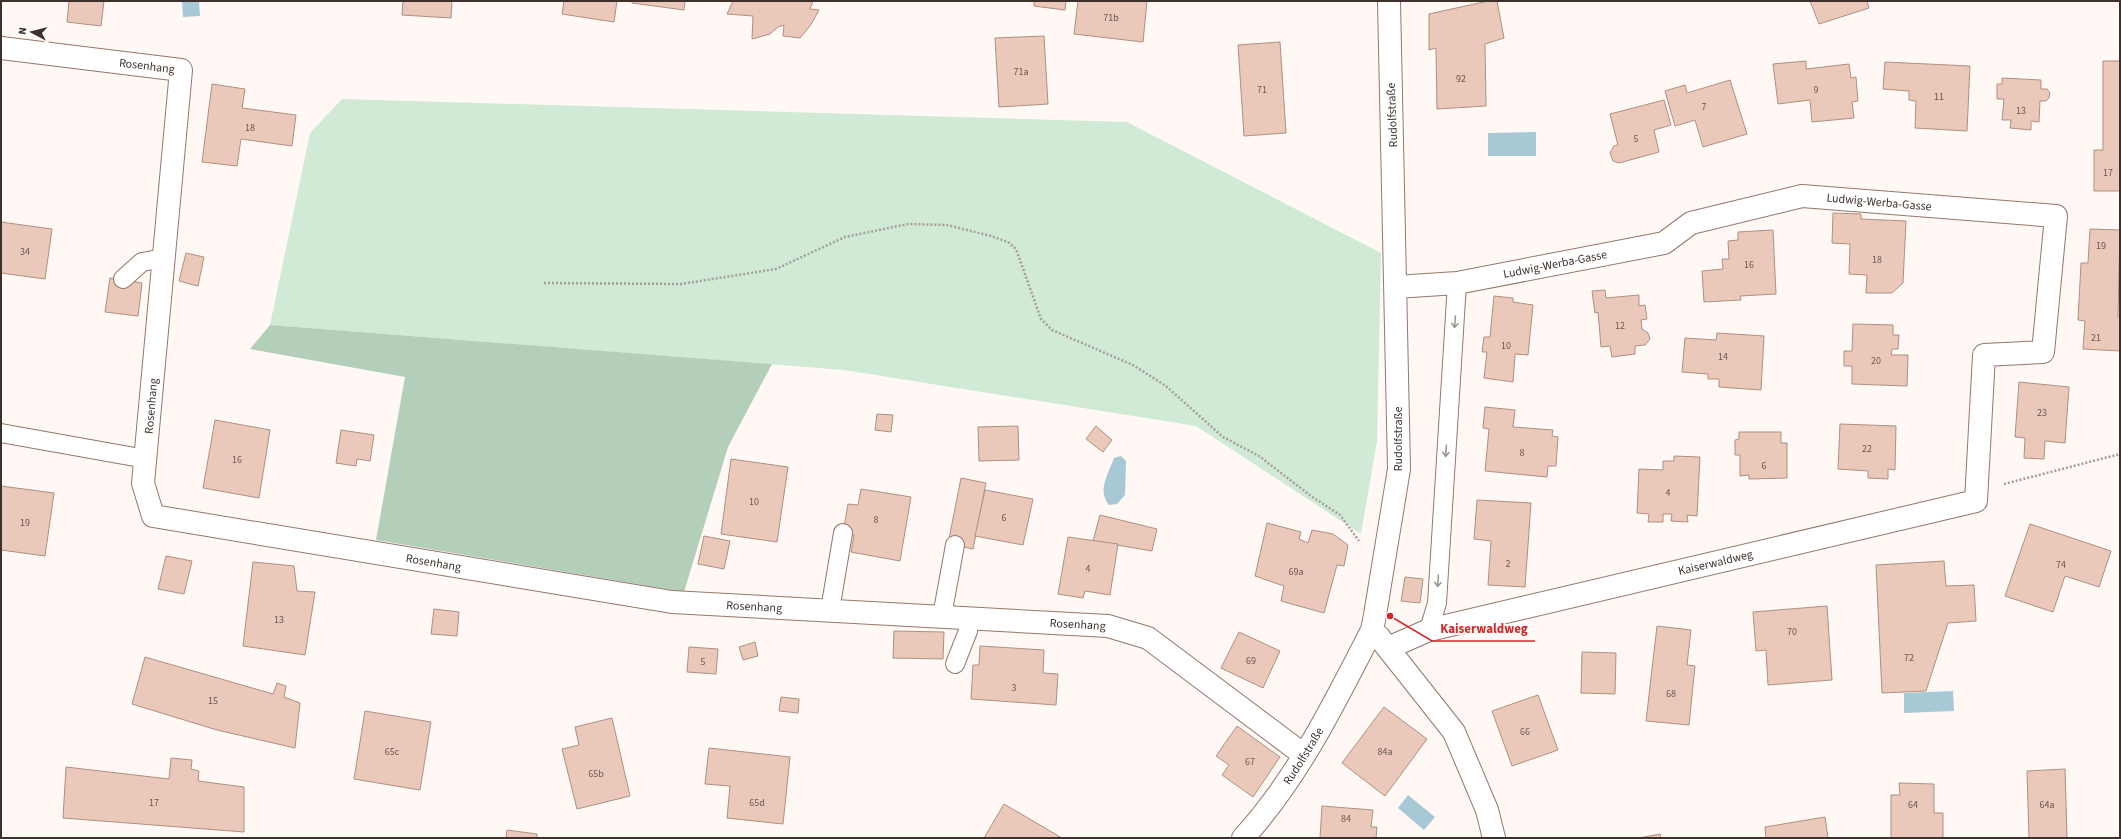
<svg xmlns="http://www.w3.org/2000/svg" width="2121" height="839" viewBox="0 0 2121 839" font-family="'Source Sans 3',sans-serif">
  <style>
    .green { fill: #d0ead6 }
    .forest { fill: #b3ceb9 }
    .water { fill: #a7c9d6 }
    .building { fill: #ebc9ba; stroke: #af8f81 }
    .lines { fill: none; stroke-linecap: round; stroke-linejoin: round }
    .service-casing { stroke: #967769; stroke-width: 20 }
    .minor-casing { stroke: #967769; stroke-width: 24 }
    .path { stroke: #a79d99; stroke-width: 2.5; stroke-dasharray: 2 2; stroke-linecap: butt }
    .service { stroke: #fff; stroke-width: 18 }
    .minor { stroke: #fff; stroke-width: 22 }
    .oneway { stroke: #9e9895 }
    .labels { text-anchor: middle; stroke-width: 3.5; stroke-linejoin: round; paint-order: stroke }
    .number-label { font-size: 10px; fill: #69574f }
    .street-label { font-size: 12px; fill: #3e312b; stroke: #fff }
    .leader { fill: none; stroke: #d62828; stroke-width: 1.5 }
    .callout-dot { fill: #d62828; stroke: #fff; stroke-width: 1.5 }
    .callout-label { font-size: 13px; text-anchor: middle; font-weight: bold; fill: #d62828; stroke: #fff; stroke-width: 3.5; stroke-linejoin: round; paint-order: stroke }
  </style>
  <rect width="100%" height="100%" fill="#fff8f5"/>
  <polygon class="green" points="342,99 1127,122 1381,253 1377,441 1361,534 1196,426 844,370 270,325 310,133"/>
  <polygon class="forest" points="270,325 772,364 728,447 684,592 376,540 405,377 250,349"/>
  <g class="water">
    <polygon points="182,1 199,1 200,16 183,17"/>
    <polygon points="1536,132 1536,156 1488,156 1488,133"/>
    <path d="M1121 456 1126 461 1125 495 1117 504 1109 505C1097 490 1108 475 1114 458Z"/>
    <polygon points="1953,691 1954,711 1904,713 1904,693"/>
    <polygon points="1408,795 1435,817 1424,830 1398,808"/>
  </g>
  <g class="building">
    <polygon points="69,1 104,1 101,26 67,22"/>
    <polygon points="403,1 452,1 451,18 402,15"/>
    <polygon points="564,1 617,1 614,22 562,14"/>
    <polygon points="632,1 685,1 684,10 632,3"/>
    <polygon points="733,1 813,1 810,9 819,10 810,26 800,38 783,36 784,25 778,27 770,34 752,39 753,16 727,14"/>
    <polygon points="1034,1 1066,1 1065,10 1034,6"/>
    <polygon points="1078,1 1147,1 1143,42 1074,34"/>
    <polygon points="1488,1 1497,1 1504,38 1485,44 1486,106 1437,109 1436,48 1429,50 1429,14"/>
    <polygon points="1810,1 1867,1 1869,8 1819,24"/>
    <polygon points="1044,36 1048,104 999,107 995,38"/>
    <polygon points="1280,42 1286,133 1244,136 1238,45"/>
    <polygon points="1806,61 1806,69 1849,64 1851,78 1856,77 1858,101 1852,102 1854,118 1812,122 1810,100 1778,104 1773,64"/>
    <polygon points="2103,61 2120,61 2120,191 2094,191 2094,150 2103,150"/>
    <polygon points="1885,62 1970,66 1967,131 1915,128 1916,101 1909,100 1909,91 1883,89"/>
    <polygon points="2002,78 2041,80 2041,89 2047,89 2050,93 2049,98 2046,101 2040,101 2039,122 2031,121 2031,130 2010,128 2011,120 2002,120 2004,99 1997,99 1997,84 2002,84"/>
    <polygon points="1730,80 1747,134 1703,147 1695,120 1675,126 1665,91 1685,85 1687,93"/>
    <polygon points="212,84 245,89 242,108 296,115 292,146 241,139 237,166 202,162"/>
    <polygon points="1664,100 1671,125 1654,130 1659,152 1619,163 1613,161 1610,153 1614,146 1618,145 1610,114"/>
    <polygon points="1833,213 1861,214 1861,219 1906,221 1903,283 1892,293 1866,293 1867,275 1849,274 1850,244 1832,243"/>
    <polygon points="1,222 52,229 45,279 1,273"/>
    <polygon points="2090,229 2120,230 2118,317 2120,317 2120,351 2083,349 2085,321 2078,320 2081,263 2088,263"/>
    <polygon points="1773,230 1776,294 1740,296 1741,300 1704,302 1702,271 1723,269 1722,259 1729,259 1728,241 1738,240 1738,232"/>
    <polygon points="186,253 204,257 198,286 179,281"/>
    <polygon points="110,278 142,283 138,316 105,312"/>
    <polygon points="1605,290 1606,298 1639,295 1639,306 1645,305 1647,319 1641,320 1642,329 1648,333 1650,339 1645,345 1635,346 1635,354 1612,357 1610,346 1601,347 1598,312 1595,313 1592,291"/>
    <polygon points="1494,296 1513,298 1513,302 1533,305 1528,355 1515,354 1513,382 1484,378 1487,352 1482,352 1484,337 1490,337"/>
    <polygon points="1853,324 1893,325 1893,335 1899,335 1898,349 1892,349 1891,355 1908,355 1907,386 1852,384 1852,366 1844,366 1844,351 1852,351"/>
    <polygon points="1717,333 1764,336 1761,390 1719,387 1719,379 1708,379 1708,374 1682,372 1685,338 1716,340"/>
    <polygon points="2019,382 2069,387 2065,443 2045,441 2044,459 2024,458 2025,438 2015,437"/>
    <polygon points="1485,407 1515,410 1513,427 1553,430 1552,436 1558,437 1556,466 1548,466 1547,477 1485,471 1489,429 1483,428"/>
    <polygon points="877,414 893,415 891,432 875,430"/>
    <polygon points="215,420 270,430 259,498 203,488"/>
    <polygon points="1840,424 1896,426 1895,470 1888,469 1888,479 1868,478 1868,471 1838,469"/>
    <polygon points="1018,426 1019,460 979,461 978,427"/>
    <polygon points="1096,426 1112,440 1103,452 1086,439"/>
    <polygon points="341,430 374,435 370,461 357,459 356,466 336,463"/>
    <polygon points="1739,432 1781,432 1781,443 1787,443 1787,478 1749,479 1749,475 1740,476 1740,455 1735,455 1735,440 1739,439"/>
    <polygon points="1674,456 1700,457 1697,516 1687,515 1688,522 1671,521 1672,514 1663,514 1663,522 1648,522 1649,514 1637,513 1639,469 1663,470 1663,461 1674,461"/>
    <polygon points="731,459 788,467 777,542 721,534"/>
    <polygon points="961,478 986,483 973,549 948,544"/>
    <polygon points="1,486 54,493 45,556 1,550"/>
    <polygon points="861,489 911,497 900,561 851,552 854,535 843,533 848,504 858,505"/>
    <polygon points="985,490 1033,499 1023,545 975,536"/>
    <polygon points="1477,500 1531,503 1525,587 1488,585 1491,541 1474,539"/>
    <polygon points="1100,515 1157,529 1152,551 1093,541"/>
    <polygon points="1267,523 1301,532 1299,539 1308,543 1312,530 1333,534 1348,545 1344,566 1337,565 1324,613 1281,601 1284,586 1255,576"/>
    <polygon points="2030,524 2111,551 2099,587 2065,576 2053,612 2005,596"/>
    <polygon points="704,536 730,541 724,569 698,564"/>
    <polygon points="1068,537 1118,544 1110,595 1085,591 1083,598 1058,594"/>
    <polygon points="166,556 192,561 184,594 158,589"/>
    <polygon points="1944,561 1946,586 1974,585 1976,621 1948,623 1926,691 1882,693 1876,565"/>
    <polygon points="253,562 294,566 297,591 315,592 305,655 243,646"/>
    <polygon points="1405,577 1423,579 1420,603 1401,601"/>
    <polygon points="1827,606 1832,680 1768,685 1766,650 1756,651 1753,612"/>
    <polygon points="434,609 459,612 457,636 431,634"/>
    <polygon points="1657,626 1691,630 1687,665 1695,666 1689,725 1646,721"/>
    <polygon points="894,631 944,632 943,659 893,658"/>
    <polygon points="1239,632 1280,651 1263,688 1221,668"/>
    <polygon points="755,642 758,656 743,660 739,647"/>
    <polygon points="980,646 1044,650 1043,673 1058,674 1056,705 971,699 973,665 979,665"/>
    <polygon points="689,647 718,649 716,674 687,672"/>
    <polygon points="1582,652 1616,653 1615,694 1581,693"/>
    <polygon points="145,657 273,694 277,683 286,686 284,697 300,703 295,748 217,730 132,704"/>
    <polygon points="1538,695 1558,750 1512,766 1492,711"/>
    <polygon points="781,697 799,699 798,713 779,711"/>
    <polygon points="1384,707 1427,739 1385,796 1342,763"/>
    <polygon points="365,711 431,722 420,790 354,779"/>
    <polygon points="612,718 630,796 577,809 562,749 579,745 575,727"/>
    <polygon points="1237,726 1280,757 1253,797 1222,775 1229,765 1216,756"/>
    <polygon points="709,748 790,757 783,824 727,818 730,786 705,784"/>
    <polygon points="171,758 192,760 191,769 199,771 198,781 244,787 244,832 63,818 66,767 169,779"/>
    <polygon points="2065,769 2067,838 2029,838 2027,771"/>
    <polygon points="1899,783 1934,784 1934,813 1943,813 1943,838 1891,838 1891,795 1900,795"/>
    <polygon points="1004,804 1062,838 984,838"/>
    <polygon points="1322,806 1373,810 1371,827 1377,827 1376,838 1320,838"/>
    <polygon points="1825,817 1828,838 1766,838 1765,827"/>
    <polygon points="507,830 537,834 537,838 506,838"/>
    <polygon points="1660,834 1661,838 1639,838"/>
  </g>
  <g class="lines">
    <defs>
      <g id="service">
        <polyline points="123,279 142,262 164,258"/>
        <polyline points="1,433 146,459"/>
        <polyline points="830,610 843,533"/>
        <polyline points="942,616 955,545"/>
        <polyline points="1429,630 1437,603 1457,283"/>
        <polyline points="955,664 968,631 969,617"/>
      </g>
      <g id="minor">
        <path id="s1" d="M1 48 181 70 143 483 153 516 672 602 1108 626 1148 638 1304 755"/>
        <polyline points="1379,637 1454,732 1487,810 1494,838"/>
        <path id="s2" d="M1388 648 1429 630 1976 501 1984 355 2043 352 2056 216 1802 196 1691 223 1664 243 1457 283 1396 287"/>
        <path id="s3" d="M1243 838C1298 778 1335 702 1372 630L1375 615 1399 469 1389 1"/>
      </g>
    </defs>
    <use href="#service" class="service-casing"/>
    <use href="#minor" class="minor-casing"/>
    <g class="path">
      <polyline points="544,283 681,284 776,269 845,237 908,224 947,225 991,236 1008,242 1016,249 1041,319 1052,330 1133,365 1166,386 1223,437 1259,456 1311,496 1340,515 1359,541"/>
      <polyline points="2004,484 2120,454"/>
    </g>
    <use href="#service" class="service"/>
    <use href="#minor" class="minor"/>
  </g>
  <defs><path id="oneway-shaft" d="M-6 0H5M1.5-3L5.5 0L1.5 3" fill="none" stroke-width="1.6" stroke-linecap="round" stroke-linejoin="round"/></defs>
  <g class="oneway">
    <use href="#oneway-shaft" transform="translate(1455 322) rotate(94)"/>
    <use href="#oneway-shaft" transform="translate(1446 451) rotate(94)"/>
    <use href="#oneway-shaft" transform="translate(1438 581) rotate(94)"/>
  </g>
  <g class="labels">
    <g class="number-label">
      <text x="1111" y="21">71b</text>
      <text x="1021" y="75">71a</text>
      <text x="1461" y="82">92</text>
      <text x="1262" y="93">71</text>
      <text x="1816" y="93">9</text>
      <text x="1939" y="100">11</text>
      <text x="1704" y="110">7</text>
      <text x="2021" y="114">13</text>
      <text x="250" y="131">18</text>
      <text x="1636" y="142">5</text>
      <text x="2108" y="176">17</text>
      <text x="2101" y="249">19</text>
      <text x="25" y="255">34</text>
      <text x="1877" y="263">18</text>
      <text x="1749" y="268">16</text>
      <text x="1620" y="329">12</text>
      <text x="2096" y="341">21</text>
      <text x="1506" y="349">10</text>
      <text x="1723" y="360">14</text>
      <text x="1876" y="364">20</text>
      <text x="2042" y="416">23</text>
      <text x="1867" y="452">22</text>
      <text x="1522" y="456">8</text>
      <text x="237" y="463">16</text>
      <text x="1764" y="469">6</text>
      <text x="1668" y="496">4</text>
      <text x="754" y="505">10</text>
      <text x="1004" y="521">6</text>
      <text x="876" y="523">8</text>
      <text x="25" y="526">19</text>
      <text x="1508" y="567">2</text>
      <text x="2061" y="568">74</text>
      <text x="1088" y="572">4</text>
      <text x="1296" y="575">69a</text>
      <text x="279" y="623">13</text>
      <text x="1792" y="635">70</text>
      <text x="1909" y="661">72</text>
      <text x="1251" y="664">69</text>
      <text x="703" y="665">5</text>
      <text x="1014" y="691">3</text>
      <text x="1671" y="697">68</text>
      <text x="213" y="704">15</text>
      <text x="1525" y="735">66</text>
      <text x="392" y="755">65c</text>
      <text x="1385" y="755">84a</text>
      <text x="1250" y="765">67</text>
      <text x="596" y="777">65b</text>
      <text x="154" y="806">17</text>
      <text x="757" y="806">65d</text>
      <text x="1913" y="808">64</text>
      <text x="2047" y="808">64a</text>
      <text x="1346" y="822">84</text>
    </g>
    <g class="street-label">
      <text dy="4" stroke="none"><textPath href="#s1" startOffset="147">Rosenhang</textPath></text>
      <text transform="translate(1392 115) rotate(-92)" y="4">Rudolfstraße</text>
      <text transform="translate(1879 202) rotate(5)" y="4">Ludwig-Werba-Gasse</text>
      <text transform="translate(1555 264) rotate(-11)" y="4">Ludwig-Werba-Gasse</text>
      <text transform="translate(151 406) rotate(-85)" y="4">Rosenhang</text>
      <text transform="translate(1398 439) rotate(-90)" y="4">Rudolfstraße</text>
      <text dy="4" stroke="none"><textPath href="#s1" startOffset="915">Rosenhang</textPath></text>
      <text dy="4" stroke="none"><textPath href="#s2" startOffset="339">Kaiserwaldweg</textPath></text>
      <text dy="4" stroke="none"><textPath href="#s1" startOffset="1239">Rosenhang</textPath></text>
      <text dy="4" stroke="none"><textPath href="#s1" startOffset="1563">Rosenhang</textPath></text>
      <text dy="4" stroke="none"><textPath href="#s3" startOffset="102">Rudolfstraße</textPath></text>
    </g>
  </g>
  <path class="leader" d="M1390 616L1432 641H1535"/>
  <circle class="callout-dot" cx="1390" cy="616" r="4"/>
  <g class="callout-label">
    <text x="1484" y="633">Kaiserwaldweg</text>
  </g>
  <rect width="2121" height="839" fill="none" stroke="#3e312b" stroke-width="4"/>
  <g transform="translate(32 32) rotate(277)" stroke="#ffffff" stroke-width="3" paint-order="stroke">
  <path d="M0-3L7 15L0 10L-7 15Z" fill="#3e312b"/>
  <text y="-6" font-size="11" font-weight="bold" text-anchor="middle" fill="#3e312b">N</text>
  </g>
</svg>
